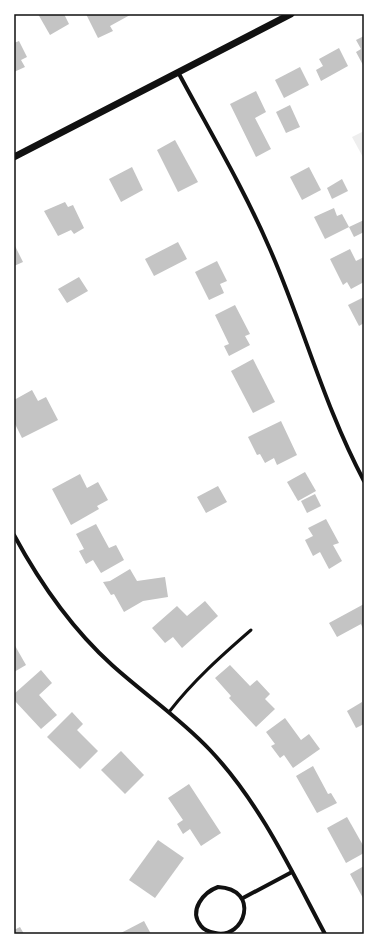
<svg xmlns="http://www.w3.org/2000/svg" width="378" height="948" viewBox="0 0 378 948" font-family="'Fira Sans Condensed',sans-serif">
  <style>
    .green { fill: #eee }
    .building { fill: #c4c4c4 }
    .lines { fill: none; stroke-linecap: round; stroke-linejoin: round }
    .service { stroke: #111; stroke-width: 3 }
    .minor { stroke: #111; stroke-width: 4 }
    .tertiary { stroke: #111; stroke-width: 7 }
    .neatline { fill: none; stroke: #111; stroke-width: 1.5 }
  </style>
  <rect width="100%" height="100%" fill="#fff"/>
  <polygon class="green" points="364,131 364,159 352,137"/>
  <g class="building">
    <polygon points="38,14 64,14 69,24 50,35"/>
    <polygon points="86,14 130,14 130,15 110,26 113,31 98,38"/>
    <polygon points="364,36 364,64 363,65 356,52 361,49 356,40"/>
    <polygon points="19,41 27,57 21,60 25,67 14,72 14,43"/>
    <polygon points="339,48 348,66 321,81 316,70 323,66 319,59"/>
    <polygon points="300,67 309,85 284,98 275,80"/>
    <polygon points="256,91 266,112 255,118 271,149 256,157 230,104"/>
    <polygon points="290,105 300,127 286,133 276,112"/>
    <polygon points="175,140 198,182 178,192 157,150"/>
    <polygon points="132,167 143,190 121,202 109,179"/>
    <polygon points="309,167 321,190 302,200 290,177"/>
    <polygon points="342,179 348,191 332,199 327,188"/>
    <polygon points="65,202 68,207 73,205 84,228 74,234 71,230 58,236 44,211"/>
    <polygon points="334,208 337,216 342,214 349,227 325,239 314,217"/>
    <polygon points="364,220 364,232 354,237 349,227"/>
    <polygon points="178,242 187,259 154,276 145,259"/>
    <polygon points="14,244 23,262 14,266"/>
    <polygon points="350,249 356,261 364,257 364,282 351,289 347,282 343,285 330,259"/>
    <polygon points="217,261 227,281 220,284 224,293 209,300 195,272"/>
    <polygon points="79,277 88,291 67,303 58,289"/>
    <polygon points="364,297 364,323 359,326 348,305"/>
    <polygon points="235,305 250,334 245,336 250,345 229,356 224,346 229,344 215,315"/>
    <polygon points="253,359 275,402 253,413 231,371"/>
    <polygon points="32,390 38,401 46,397 58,420 22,438 14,422 14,400"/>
    <polygon points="281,421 297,455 277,465 274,458 265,463 260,454 257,455 248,437"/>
    <polygon points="305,472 316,491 298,501 287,482"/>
    <polygon points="80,474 87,488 98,482 108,500 97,506 99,509 71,525 52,489"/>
    <polygon points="218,486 227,502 206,513 197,497"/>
    <polygon points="315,494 321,506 307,513 301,501"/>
    <polygon points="326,519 339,543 333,545 342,561 329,569 320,552 313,556 305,540 313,536 308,528"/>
    <polygon points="96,524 109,548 116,545 124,560 101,573 93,560 86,564 79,551 84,549 76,534"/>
    <polygon points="130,569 137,581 165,577 168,597 143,601 124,612 114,594 111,595 103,582 110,581"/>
    <polygon points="205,601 218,616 182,648 173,637 165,643 152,628 177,606 187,616"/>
    <polygon points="364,604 364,631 361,624 337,637 329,623"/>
    <polygon points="14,644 26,665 14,672"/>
    <polygon points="230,665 250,686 257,680 270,694 265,699 275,709 256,727 229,698 231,696 215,678"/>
    <polygon points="41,670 52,683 39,695 57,715 41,729 14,700 14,694"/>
    <polygon points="362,702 364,724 356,728 347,711"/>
    <polygon points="72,712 83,724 77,730 98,751 80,769 47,737"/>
    <polygon points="285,718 301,740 309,734 320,749 293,768 284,755 280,758 271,746 275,744 266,732"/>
    <polygon points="121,751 144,775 125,794 101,770"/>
    <polygon points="313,766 328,794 331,793 337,803 317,813 296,776"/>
    <polygon points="189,784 221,833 201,846 190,829 183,834 177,824 183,820 168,798"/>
    <polygon points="347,817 364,847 364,853 346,863 327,828"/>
    <polygon points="158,840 184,858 155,898 129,880"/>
    <polygon points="364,866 364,900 350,874"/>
    <polygon points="144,921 151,934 119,934"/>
    <polygon points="20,927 24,934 14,934 14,930"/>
  </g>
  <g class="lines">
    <path class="service" d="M169 712C193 681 221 656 251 630"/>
    <g class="minor">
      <path d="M178 72C209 130 243 187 269 247 303 324 324 406 364 481"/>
      <path d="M14 535C40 583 71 628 112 665 144 694 180 718 210 750 260 803 291 870 325 934"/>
      <path d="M218 887C261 889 245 940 215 933 210 932 204 930 201 926 188 910 204 892 218 887Z"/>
      <polyline points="243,898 292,872"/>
    </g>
    <polyline class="tertiary" points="14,157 291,14"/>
  </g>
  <rect width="378" height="948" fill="none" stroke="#ffffff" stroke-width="30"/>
  <rect x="15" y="15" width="348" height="918" class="neatline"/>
</svg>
